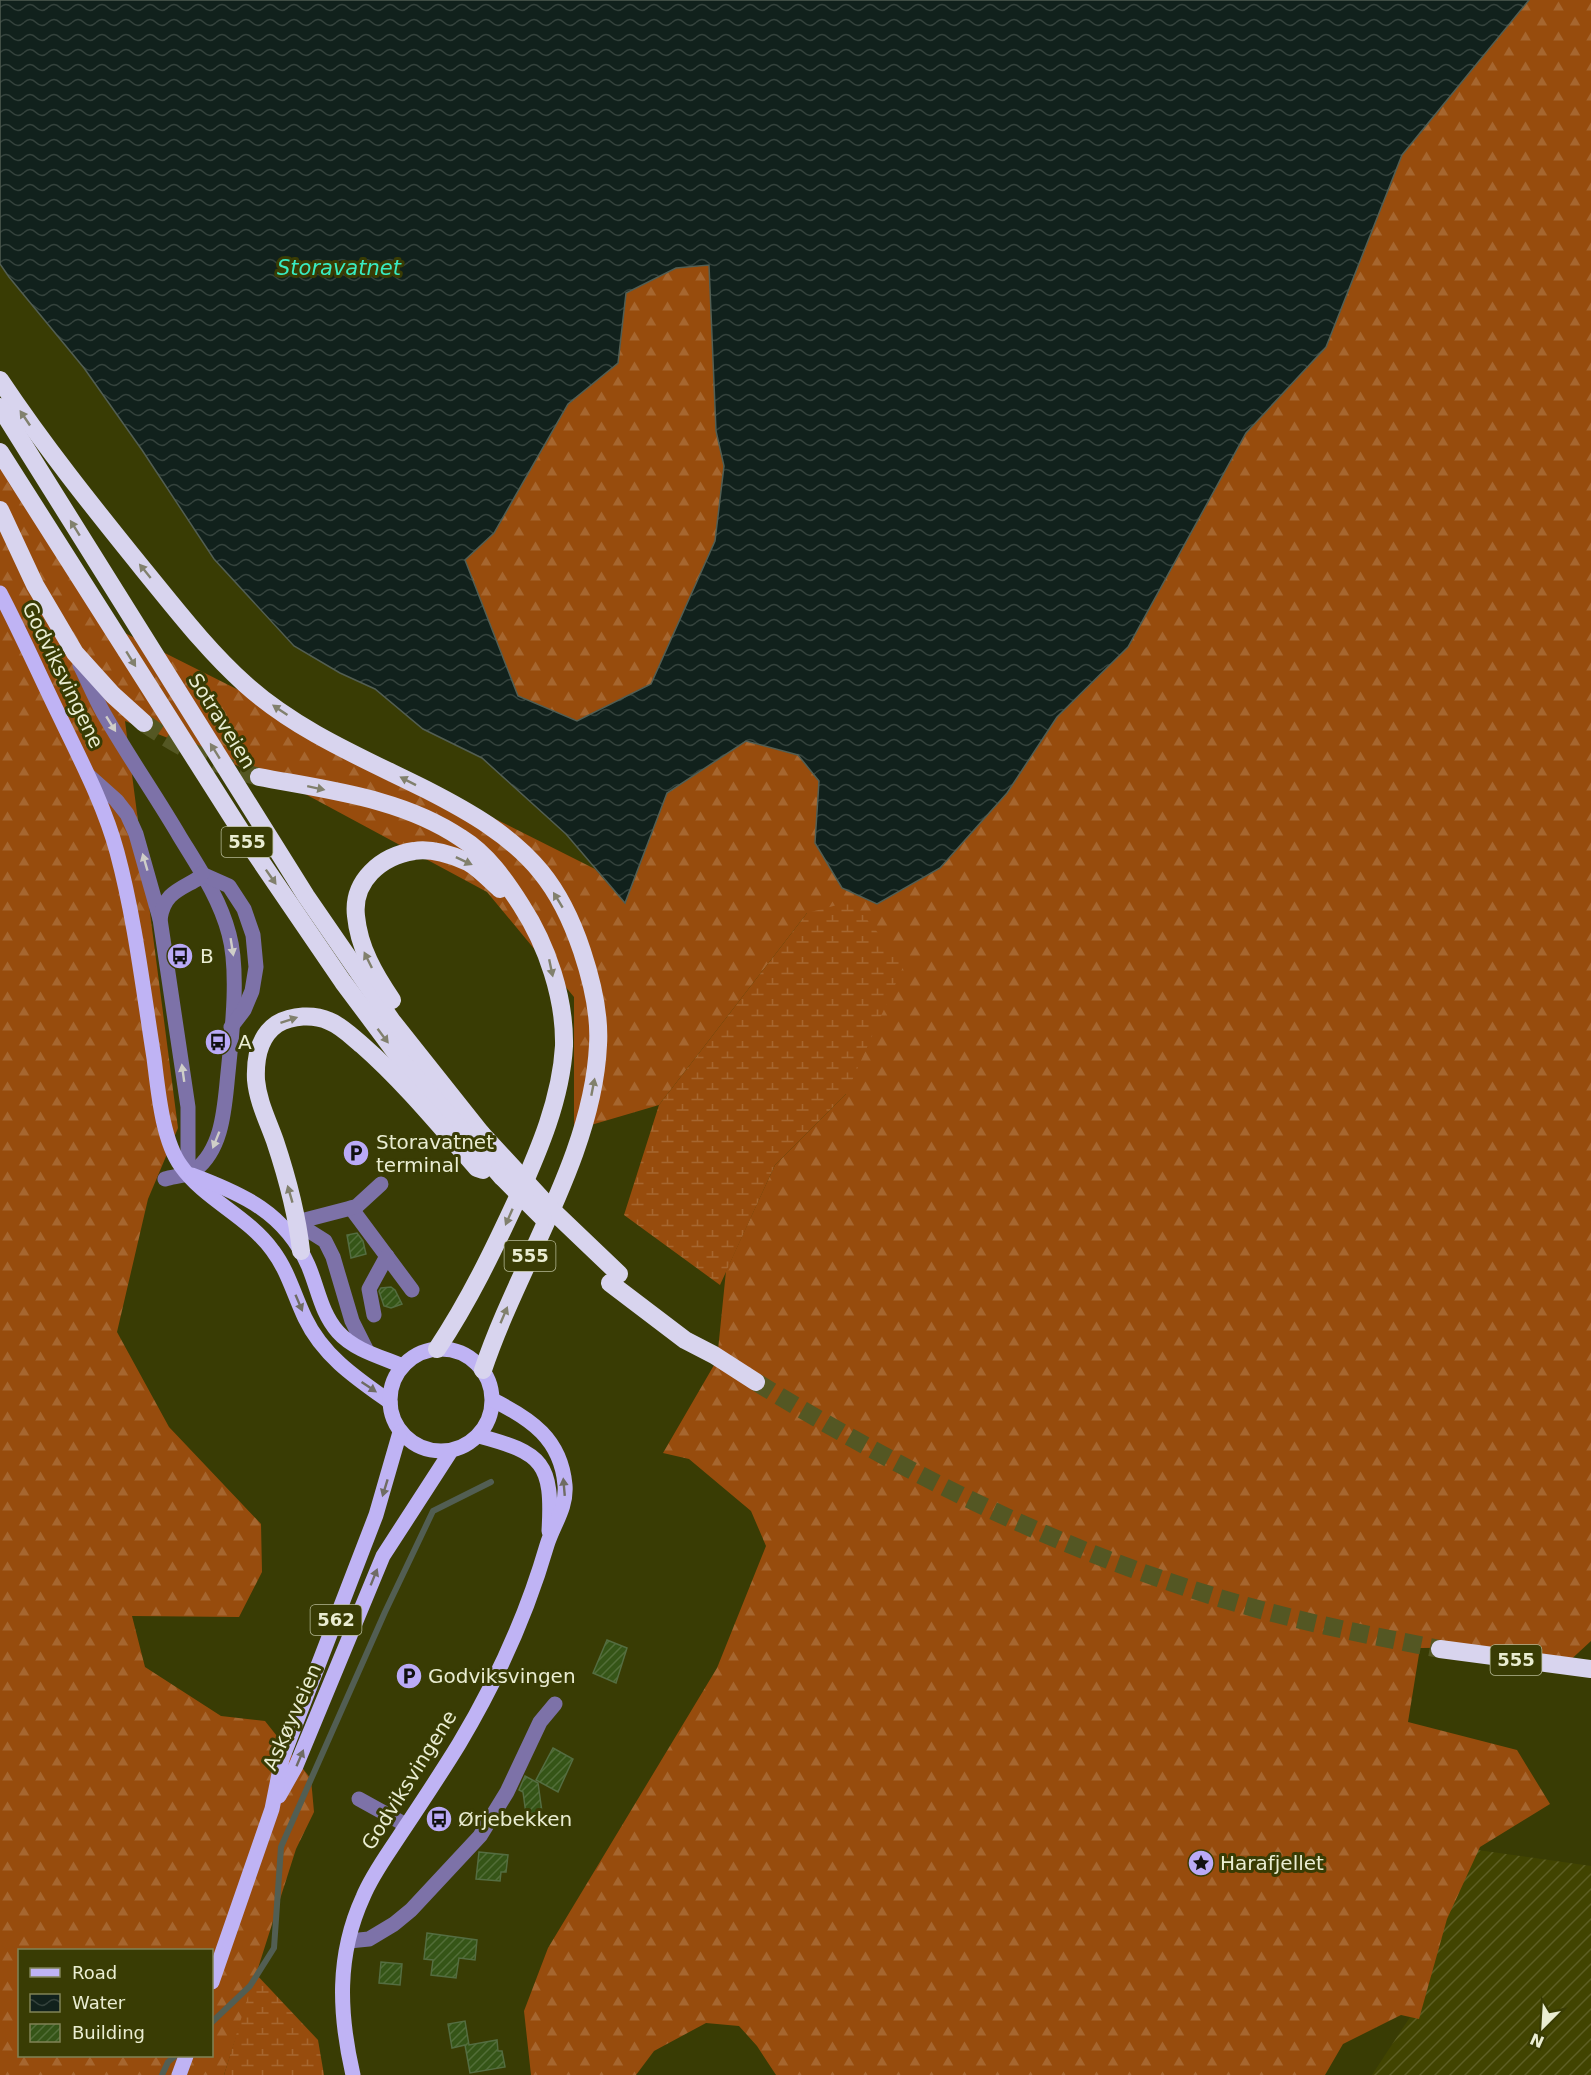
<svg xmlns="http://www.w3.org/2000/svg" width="1591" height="2075" viewBox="0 0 1591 2075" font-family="'DejaVu Sans',sans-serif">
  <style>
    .industrial { fill: url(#industrial-furrows) }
    .forest { fill: url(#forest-firs); fill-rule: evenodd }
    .wetland { fill: url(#wetland-marsh) }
    .water { fill: url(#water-waves); stroke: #525e53; stroke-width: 1.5; fill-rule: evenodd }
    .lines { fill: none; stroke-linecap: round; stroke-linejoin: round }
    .stream { stroke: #525e53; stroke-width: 6 }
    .building { fill: url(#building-hatch); stroke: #546d41; stroke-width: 1.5 }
    .highway-tunnel { stroke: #545723; stroke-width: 18; stroke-dasharray: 18 9; stroke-linecap: butt }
    .minor { stroke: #7d72a8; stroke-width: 15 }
    .major { stroke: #bfb3f4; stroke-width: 15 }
    .highway { stroke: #d8d4ee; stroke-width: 18 }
    .highway-bridge { stroke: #d8d4ee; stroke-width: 18 }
    .oneway { fill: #81806d }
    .oneway2 { fill: #cfcec8 }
    .oneway3 { fill: #6f6c64 }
    .labels { text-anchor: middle; stroke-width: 6; stroke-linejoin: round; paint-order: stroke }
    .shield { fill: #393c04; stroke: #b5b894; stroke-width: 1.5 }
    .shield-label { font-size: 18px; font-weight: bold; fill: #eaedd2 }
    .street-label { font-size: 20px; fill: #eaedd2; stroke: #393c04 }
    .poi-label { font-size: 20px; fill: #eaedd2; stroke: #393c04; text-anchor: start }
    .water-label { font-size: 21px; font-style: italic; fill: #38ebc2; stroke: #393c04 }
  </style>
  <defs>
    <pattern id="industrial-furrows" width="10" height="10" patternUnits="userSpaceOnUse" patternTransform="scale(1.5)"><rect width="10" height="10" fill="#414401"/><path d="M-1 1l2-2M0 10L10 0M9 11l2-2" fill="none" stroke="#5d5f25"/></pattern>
    <pattern id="forest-firs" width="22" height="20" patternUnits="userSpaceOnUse" patternTransform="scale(1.5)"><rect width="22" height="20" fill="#974c0d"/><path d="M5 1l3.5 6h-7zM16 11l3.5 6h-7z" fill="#a6662f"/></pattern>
    <pattern id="wetland-marsh" width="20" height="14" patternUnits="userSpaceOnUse" patternTransform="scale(1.5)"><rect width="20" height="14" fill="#974c0d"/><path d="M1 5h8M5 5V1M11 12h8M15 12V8" fill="none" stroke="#a6662f"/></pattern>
    <pattern id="water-waves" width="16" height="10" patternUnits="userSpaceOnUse" patternTransform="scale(1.5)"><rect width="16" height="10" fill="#11211c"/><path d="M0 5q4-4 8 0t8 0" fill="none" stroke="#34423c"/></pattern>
    <pattern id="building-hatch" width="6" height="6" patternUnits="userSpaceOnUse" patternTransform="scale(1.5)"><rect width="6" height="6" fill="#355517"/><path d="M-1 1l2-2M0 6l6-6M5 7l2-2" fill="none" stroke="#526e38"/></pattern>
  </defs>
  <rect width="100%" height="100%" fill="#393c04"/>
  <polygon class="industrial" points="1470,1849 1591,1866 1591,2075 1372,2075 1418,2005"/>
  <g class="forest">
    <path d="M1529 0H1591V1641L1565 1665 1525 1647 1420 1648 1408 1722 1517 1750 1550 1804 1480 1847 1447 1919 1419 2019 1401 2015 1343 2044 1325 2075H776L757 2046 739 2026 706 2023 654 2051 636 2075H531L524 2011 548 1948 717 1668 766 1546 751 1511 689 1459 663 1453 717 1360 726 1271 775 1165 846 1094 807 913 659 1105 574 1130V997L487 892 294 788 125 721 178 1128 148 1199 117 1332 169 1427 261 1524 262 1572 239 1617 132 1616 145 1667 221 1716 265 1721 311 1779 314 1812 296 1849 224 2075H0V452L97 619 595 869 625 903 667 793 746 741 798 755 819 781 1007 793 1057 717 1128 647 1246 433 1326 347 1402 155ZM20 1950H212V2056H20Z"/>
    <polygon points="709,265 716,431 724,466 715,541 651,684 577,721 518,696 465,560 494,533 568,404 618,363 626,293 676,268"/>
  </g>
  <g class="wetland">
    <polygon points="852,901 904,965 846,1094 775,1165 720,1285 624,1215 659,1105 807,913"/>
    <polygon points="255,1973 318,2040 324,2075 224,2075"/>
  </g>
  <path class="water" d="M0 0H1529L1402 155 1326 347 1246 433 1128 647 1057 717 1007 793 940 868 877 904 842 888 815 843 819 781 798 755 746 741 667 793 625 903 566 834 482 758 423 729 375 689 340 673 294 646 214 559 142 450 84 368 9 277 0 264ZM709 265 716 431 724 466 715 541 651 684 577 721 518 696 465 560 494 533 568 404 618 363 626 293 676 268Z"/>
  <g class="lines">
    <g class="stream">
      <polyline points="212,2022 250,1986 274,1948 281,1847 385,1612 433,1511 491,1482"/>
      <polyline points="162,2075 168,2062 175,2056"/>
    </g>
  </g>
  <g class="building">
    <polygon points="357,1233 363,1241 366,1254 351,1258 347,1235"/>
    <polygon points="391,1287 395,1290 402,1304 391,1308 384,1306 379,1291 381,1288"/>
    <polygon points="607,1640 627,1648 616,1683 593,1673"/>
    <polygon points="553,1748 573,1759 558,1792 536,1780"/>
    <polygon points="525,1776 538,1783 542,1812 526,1814 523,1792 519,1790"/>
    <polygon points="479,1852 508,1855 506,1872 501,1872 500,1881 476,1879"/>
    <polygon points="427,1933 477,1940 475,1960 459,1958 456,1978 431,1975 433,1960 424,1959"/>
    <polygon points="381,1962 402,1964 400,1985 379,1983"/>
    <polygon points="465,2021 469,2045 497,2040 498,2051 502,2051 505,2067 470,2073 465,2045 452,2048 448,2024"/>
  </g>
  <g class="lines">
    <g class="highway-tunnel">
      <path d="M144 723C183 750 213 764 259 777"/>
      <path d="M756 1382C915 1479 1074 1558 1254 1608 1316 1625 1378 1637 1440 1649"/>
    </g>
    <g class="minor">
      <path d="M80 665C88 681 95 698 104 714 128 756 156 796 180 837 199 868 220 899 229 934 240 974 231 1041 227 1083 224 1113 221 1150 195 1170 187 1176 175 1176 165 1179"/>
      <polyline points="88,775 116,800 127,814 136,834 160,919 188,1107 188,1174"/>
      <polyline points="202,874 229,886 244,909 253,935 256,967 252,991 244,1010 231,1027"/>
      <path d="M160 919C164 893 179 890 199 878L202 874"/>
      <polyline points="351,1208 412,1290"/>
      <polyline points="297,1222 351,1208 357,1206 381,1184"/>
      <polyline points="298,1224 325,1241 333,1257 352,1321 367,1351"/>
      <polyline points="374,1315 369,1289 387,1256"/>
      <polyline points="359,1799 406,1825"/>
      <polyline points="349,1941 369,1939 394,1924 411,1910 480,1836 507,1792 540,1722 555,1704"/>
    </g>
    <g class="major">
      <path d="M0 593C21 633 39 674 59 715 80 759 104 804 117 852 135 919 143 989 154 1058 158 1089 162 1140 181 1166 205 1200 248 1216 273 1251 288 1271 294 1295 305 1318 323 1356 356 1378 390 1402"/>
      <path d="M192 1175C243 1194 285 1213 308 1265 318 1288 321 1313 338 1332 354 1350 381 1357 403 1366"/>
      <circle cx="441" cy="1400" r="51"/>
      <path d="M479 1436C543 1453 553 1463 549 1531"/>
      <polyline points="279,1796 296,1766 383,1556 451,1451"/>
      <polyline points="212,1982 272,1809 282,1759 376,1515 400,1432"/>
      <polyline points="179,2075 186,2056"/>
      <path d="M353 2075C339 2014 336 1956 363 1897 372 1875 387 1855 400 1835 420 1805 440 1775 459 1744 496 1682 527 1614 547 1545 553 1525 567 1508 565 1485 561 1439 531 1419 493 1400"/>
    </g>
    <g class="highway">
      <path d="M0 380C44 446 93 507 143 569 175 608 207 650 245 684 297 731 365 759 427 790 468 811 511 835 541 872 559 894 573 924 582 951 592 981 600 1014 598 1045 593 1156 518 1265 483 1370"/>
      <polyline points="0,407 306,896 392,1021 481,1133"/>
      <polyline points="0,452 251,847 343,982 405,1065 502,1177"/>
      <polyline points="0,510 35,585 75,653 113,695 144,723"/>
      <path d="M259 777C327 790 402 798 461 838 487 854 505 880 521 905 547 945 565 998 564 1046 561 1099 539 1150 518 1197 494 1249 469 1301 437 1349"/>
      <path d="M392 1000C375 975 359 948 356 916 352 881 381 856 414 851 431 848 453 855 468 862 479 868 490 880 500 889"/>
      <path d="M301 1251C297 1214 287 1177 275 1141 268 1121 258 1102 256 1080 255 1059 258 1037 277 1024 292 1015 314 1014 329 1021 342 1026 352 1037 362 1045 404 1082 440 1126 477 1168L483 1170"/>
      <polyline points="610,1283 685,1340 714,1355 756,1382"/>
      <polyline points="1440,1649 1591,1669"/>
    </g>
    <g class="highway-bridge">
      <polyline points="481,1133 553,1211 619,1274"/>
      <polyline points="502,1177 543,1218"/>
    </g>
  </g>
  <defs><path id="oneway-solid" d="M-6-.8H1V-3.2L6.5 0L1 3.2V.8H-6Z" transform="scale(1.5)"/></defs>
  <g class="oneway">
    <use href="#oneway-solid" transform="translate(25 418) rotate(-124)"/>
    <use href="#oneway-solid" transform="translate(75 528) rotate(-122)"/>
    <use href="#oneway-solid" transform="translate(145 571) rotate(-129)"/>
    <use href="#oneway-solid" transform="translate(131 659) rotate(58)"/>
    <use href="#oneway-solid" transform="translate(280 710) rotate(-146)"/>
    <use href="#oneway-solid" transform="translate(215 751) rotate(-122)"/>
    <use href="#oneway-solid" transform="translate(408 781) rotate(-153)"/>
    <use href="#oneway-solid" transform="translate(316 788) rotate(12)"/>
    <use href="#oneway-solid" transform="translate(464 861) rotate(25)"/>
    <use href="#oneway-solid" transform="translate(271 877) rotate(55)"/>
    <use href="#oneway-solid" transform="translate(558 900) rotate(-121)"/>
    <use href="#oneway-solid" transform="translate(368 960) rotate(-116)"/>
    <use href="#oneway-solid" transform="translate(551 968) rotate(78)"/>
    <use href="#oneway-solid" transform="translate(289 1020) rotate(-18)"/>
    <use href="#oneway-solid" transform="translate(383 1036) rotate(53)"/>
    <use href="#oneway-solid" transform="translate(593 1087) rotate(-79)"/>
    <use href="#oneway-solid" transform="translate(290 1194) rotate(-106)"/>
    <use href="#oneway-solid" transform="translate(509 1217) rotate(114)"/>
    <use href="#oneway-solid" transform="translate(504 1315) rotate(-67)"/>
  </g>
  <g class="oneway2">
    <use href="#oneway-solid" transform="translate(111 724) rotate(58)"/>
    <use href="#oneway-solid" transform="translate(145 862) rotate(-106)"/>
    <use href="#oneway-solid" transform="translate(232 947) rotate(81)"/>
    <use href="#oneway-solid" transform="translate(183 1073) rotate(-98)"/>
    <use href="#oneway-solid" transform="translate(216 1140) rotate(112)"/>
  </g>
  <g class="oneway3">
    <use href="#oneway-solid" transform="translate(299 1303) rotate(67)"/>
    <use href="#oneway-solid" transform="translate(369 1387) rotate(34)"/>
    <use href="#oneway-solid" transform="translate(564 1487) rotate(-95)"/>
    <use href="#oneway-solid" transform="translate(385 1488) rotate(107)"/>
    <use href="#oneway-solid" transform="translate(374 1577) rotate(-68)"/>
    <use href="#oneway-solid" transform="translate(300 1758) rotate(-67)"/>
  </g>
  <defs>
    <symbol id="bus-disc" viewBox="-11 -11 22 22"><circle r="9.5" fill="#baaaf7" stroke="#393c04"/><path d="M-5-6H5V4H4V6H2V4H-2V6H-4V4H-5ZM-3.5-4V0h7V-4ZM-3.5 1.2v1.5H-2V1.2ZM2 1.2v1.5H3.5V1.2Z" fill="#111"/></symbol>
    <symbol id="parking-disc" viewBox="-11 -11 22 22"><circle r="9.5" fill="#baaaf7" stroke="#393c04"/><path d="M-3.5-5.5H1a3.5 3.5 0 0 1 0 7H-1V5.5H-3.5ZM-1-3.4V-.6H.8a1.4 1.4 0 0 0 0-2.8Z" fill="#111"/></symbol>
    <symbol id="sight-disc" viewBox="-11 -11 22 22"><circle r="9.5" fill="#baaaf7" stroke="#393c04"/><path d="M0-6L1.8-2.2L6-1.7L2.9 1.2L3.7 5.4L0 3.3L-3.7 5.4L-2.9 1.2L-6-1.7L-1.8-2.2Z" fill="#111"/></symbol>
  </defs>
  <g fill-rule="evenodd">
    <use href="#bus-disc" x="165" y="941" width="30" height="30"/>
    <use href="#bus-disc" x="203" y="1027" width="30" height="30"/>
    <use href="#parking-disc" x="341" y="1138" width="30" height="30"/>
    <use href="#parking-disc" x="394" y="1661" width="30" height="30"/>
    <use href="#bus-disc" x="424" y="1804" width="30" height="30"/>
    <use href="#sight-disc" x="1186" y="1848" width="30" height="30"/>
  </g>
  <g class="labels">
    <g class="shield">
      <rect x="221.5" y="827" width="51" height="30" rx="4.5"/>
      <rect x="504.5" y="1241" width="51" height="30" rx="4.5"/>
      <rect x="310.5" y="1605" width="51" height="30" rx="4.5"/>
      <rect x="1490.5" y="1645" width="51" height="30" rx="4.5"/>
    </g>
    <g class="shield-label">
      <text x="247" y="848">555</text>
      <text x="530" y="1262">555</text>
      <text x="336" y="1626">562</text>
      <text x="1516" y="1666">555</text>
    </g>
    <g class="street-label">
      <text transform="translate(63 675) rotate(64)" y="7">Godviksvingene</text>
      <text transform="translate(222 721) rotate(58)" y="7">Sotraveien</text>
      <text transform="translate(292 1717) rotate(-66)" y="7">Askøyveien</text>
      <text transform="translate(409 1780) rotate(-58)" y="7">Godviksvingene</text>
    </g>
    <g class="poi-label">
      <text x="200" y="963">B</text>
      <text x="238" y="1049">A</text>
      <text x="376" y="1149">Storavatnet<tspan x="376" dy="23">terminal</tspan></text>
      <text x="428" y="1683">Godviksvingen</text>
      <text x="458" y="1826">Ørjebekken</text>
      <text x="1220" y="1870">Harafjellet</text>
    </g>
    <g class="water-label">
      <text x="339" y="275">Storavatnet</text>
    </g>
  </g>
  <rect x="18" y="1949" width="195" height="108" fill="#393c04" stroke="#808356" stroke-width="1.5"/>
  <rect x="30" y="1968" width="30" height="9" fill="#bfb3f4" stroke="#808356" stroke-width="1.5"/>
  <text x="72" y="1979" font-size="18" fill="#eaedd2">Road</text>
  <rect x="30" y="1994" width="30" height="18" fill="url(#water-waves)" stroke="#808356" stroke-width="1.5"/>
  <text x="72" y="2009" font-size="18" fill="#eaedd2">Water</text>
  <rect x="30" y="2024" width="30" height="18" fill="url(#building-hatch)" stroke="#808356" stroke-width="1.5"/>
  <text x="72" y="2039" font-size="18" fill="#eaedd2">Building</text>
  <g transform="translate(1543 2027) rotate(204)" stroke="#393c04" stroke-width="4.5" paint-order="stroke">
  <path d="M0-4.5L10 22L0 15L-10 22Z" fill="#eaedd2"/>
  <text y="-9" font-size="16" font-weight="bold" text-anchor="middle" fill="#eaedd2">N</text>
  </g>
</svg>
